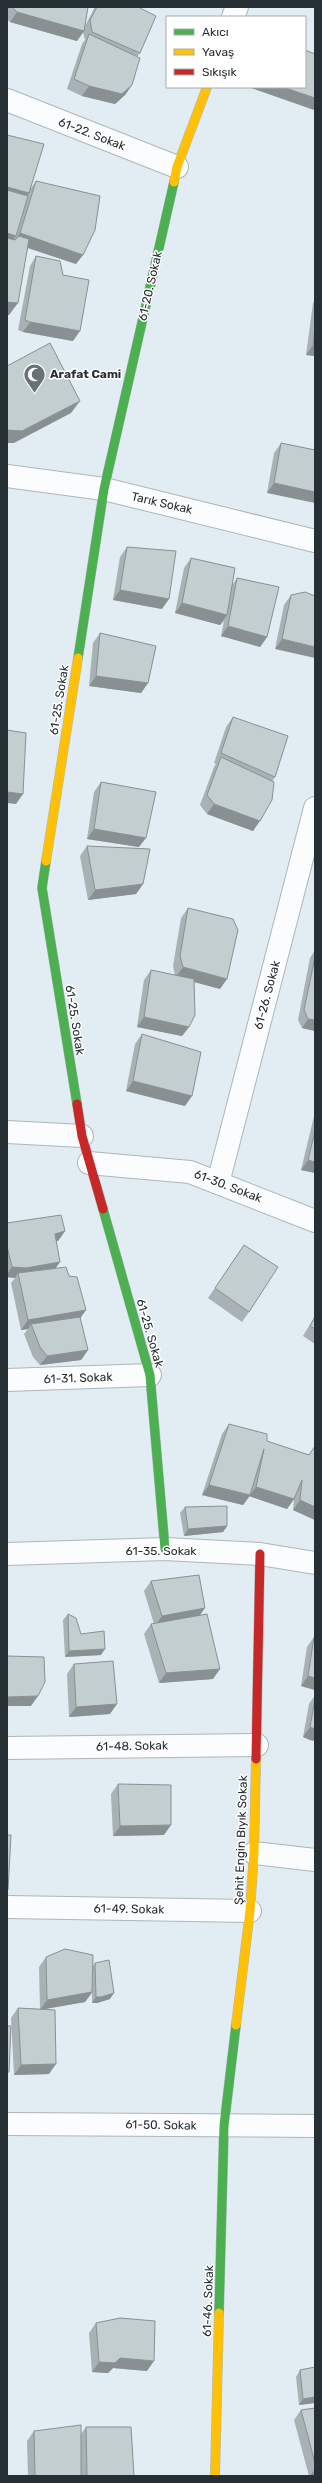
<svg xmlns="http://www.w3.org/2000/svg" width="322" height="2483" viewBox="0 0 322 2483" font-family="Rubik,sans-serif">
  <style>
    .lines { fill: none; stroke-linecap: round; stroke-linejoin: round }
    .street-casing { stroke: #adb6bb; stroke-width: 24 }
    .fast-casing { stroke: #adb6bb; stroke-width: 10 }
    .slow-casing { stroke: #adb6bb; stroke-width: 10 }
    .jam-casing { stroke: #adb6bb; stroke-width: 10 }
    .street { stroke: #fafcfd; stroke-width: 22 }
    .fast { stroke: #4caf50; stroke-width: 9 }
    .slow { stroke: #ffc107; stroke-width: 9 }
    .jam { stroke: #c62828; stroke-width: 9 }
    .wall { fill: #a8b1b4 }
    .shaded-wall { fill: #889092 }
    .building { fill: #c3ced1; stroke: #889092 }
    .labels { text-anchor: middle; stroke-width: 3; stroke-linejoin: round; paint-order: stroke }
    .street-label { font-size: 12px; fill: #262f33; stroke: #fff }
    .poi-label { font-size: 12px; font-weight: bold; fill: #262f33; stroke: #fff; text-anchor: start }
  </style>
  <rect width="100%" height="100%" fill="#e1edf3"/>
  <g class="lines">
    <defs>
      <g id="street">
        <polyline points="233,17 237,7"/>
        <polyline points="7,100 177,167"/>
        <polyline points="7,476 104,489 315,541"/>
        <polyline points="7,1132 82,1136"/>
        <polyline points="89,1163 190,1172 315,1221"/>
        <polyline points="218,1183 315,808"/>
        <polyline points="7,1380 150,1375"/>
        <polyline points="7,1554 165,1549 260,1554 315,1563"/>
        <polyline points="7,1748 257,1745"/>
        <polyline points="254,1853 315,1860"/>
        <polyline points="7,1907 250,1911"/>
        <polyline points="7,2124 315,2126"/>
      </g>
      <g id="fast">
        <polyline points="78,658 104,489 174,182"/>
        <polyline points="46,861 42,888 77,1104"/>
        <polyline points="103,1209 150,1375 165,1549"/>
        <polyline points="219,2313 224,2126 236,2025"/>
      </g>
      <g id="slow">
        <polyline points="174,182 177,167 207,87"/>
        <polyline points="46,861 78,658"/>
        <polyline points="236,2025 250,1911 254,1853 256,1759"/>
        <polyline points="215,2476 219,2313"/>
      </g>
      <g id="jam">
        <polyline points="77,1104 82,1136 103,1209"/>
        <polyline points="256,1759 260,1554"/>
      </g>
    </defs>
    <use href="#street" class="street-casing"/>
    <use href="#fast" class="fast-casing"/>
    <use href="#slow" class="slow-casing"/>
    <use href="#jam" class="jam-casing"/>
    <use href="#street" class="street"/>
    <use href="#fast" class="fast"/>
    <use href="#slow" class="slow"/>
    <use href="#jam" class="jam"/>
  </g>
  <g class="wall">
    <polygon points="7,7 88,7 85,26 95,7 140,7 140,53 137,57 132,85 125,95 115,104 82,96 67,89 82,44 85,40 83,32 77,41 10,22 7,19"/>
    <polygon points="7,135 31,188 36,181 76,264 28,248 9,315 7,315"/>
    <polygon points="36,256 73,341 23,332 18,330 30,266"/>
    <polygon points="315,300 315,356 306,355 313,303"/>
    <polygon points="281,443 315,450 267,493 274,453"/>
    <polygon points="127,547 162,609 113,600 120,557"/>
    <polygon points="191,558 233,584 237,578 267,637 260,647 221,636 224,621 220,625 175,613 184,568"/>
    <polygon points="291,595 315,596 275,649 284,605"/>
    <polygon points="100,633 148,683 141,693 89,686 93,643"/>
    <polygon points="233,717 275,777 272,782 253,831 207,814 200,805 214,767 216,764 214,763 226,727"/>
    <polygon points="101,782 139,847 87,839 94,792"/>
    <polygon points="87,846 143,884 136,894 88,900 80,856"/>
    <polygon points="188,908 220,989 194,982 189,1027 182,1036 137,1027 144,980 151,970 175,975 173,966 181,918"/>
    <polygon points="315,950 315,1031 302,1028 298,1020 310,958"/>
    <polygon points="142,1034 185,1106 126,1091 135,1044"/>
    <polygon points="315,1112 315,1173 301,1170"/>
    <polygon points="7,1223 65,1231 58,1241 57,1241 56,1268 69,1276 86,1310 80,1318 88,1350 81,1360 40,1365 33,1357 24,1334 28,1329 21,1330 11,1283 15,1278 7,1277"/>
    <polygon points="244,1245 249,1312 242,1322 208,1298"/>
    <polygon points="315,1316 315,1344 303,1336"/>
    <polygon points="229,1424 267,1441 309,1455 315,1446 315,1520 293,1510 294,1499 287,1509 249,1496 250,1496 243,1505 202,1495 222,1434"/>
    <polygon points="185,1507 227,1526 223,1532 184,1536 180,1513"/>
    <polygon points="151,1581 200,1615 213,1679 159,1683 144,1634 151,1624 154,1624 144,1591"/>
    <polygon points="68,1614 81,1634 101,1655 65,1657 63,1620"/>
    <polygon points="314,1637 315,1637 315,1690 301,1686 307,1647"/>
    <polygon points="74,1664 110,1714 69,1717 67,1674"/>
    <polygon points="315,1695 315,1741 310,1740 303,1737 309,1704"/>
    <polygon points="118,1784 164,1835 113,1836 111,1794"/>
    <polygon points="46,1957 93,1966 95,1963 110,1999 97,2003 92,2003 92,1993 85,2002 42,2009 49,2074 14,2075 11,2018 18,2008 40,2009 39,1967"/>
    <polygon points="96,2323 147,2371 113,2368 108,2373 92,2372 89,2333"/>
    <polygon points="315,2367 315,2403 299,2405 296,2377 300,2370"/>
    <polygon points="315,2408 315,2476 309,2476 294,2420 301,2410"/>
    <polygon points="86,2427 134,2476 28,2476 27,2441 34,2431 81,2434"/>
  </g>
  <g class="shaded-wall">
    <polygon points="17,12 84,31 77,41 10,22"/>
    <polygon points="132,85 125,95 115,104 82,96 89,86"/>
    <polygon points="248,87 283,87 315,98 315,108 314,110"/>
    <polygon points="7,187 29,193 22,203 7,199"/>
    <polygon points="7,233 16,236 7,248"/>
    <polygon points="20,233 83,255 76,264 13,243"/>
    <polygon points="7,302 18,303 9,315 7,315"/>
    <polygon points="30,322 80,331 73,341 23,332"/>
    <polygon points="313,345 315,345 315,356 306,355"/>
    <polygon points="80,401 71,413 14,443 7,443 7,430"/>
    <polygon points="274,483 315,492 315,503 267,493"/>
    <polygon points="120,590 169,599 162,609 113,600"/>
    <polygon points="182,603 227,615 220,625 175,613"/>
    <polygon points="228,626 267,637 260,647 221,636"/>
    <polygon points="282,639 315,647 315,658 275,649"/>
    <polygon points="96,676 148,683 141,693 89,686"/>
    <polygon points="7,792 23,794 16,804 7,803"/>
    <polygon points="214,804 260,821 253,831 207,814"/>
    <polygon points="94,829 146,838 139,847 87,839"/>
    <polygon points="143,884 136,894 88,900 95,890"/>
    <polygon points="183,967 227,979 220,989 176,977"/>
    <polygon points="144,1017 189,1027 182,1036 137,1027"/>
    <polygon points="308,1019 315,1020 315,1031 302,1028"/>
    <polygon points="133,1081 192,1096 185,1106 126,1091"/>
    <polygon points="308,1160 315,1162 315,1173 301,1170"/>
    <polygon points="65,1231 58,1241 48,1244 55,1234"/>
    <polygon points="60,1262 53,1272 18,1273 15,1278 7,1277 7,1274 12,1267"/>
    <polygon points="86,1310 79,1320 31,1324 28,1329 21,1330 28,1320"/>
    <polygon points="88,1350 81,1360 40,1365 47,1356"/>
    <polygon points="209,1485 250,1495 243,1505 202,1495"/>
    <polygon points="256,1487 294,1499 287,1509 249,1496"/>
    <polygon points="300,1500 315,1507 315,1520 293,1510"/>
    <polygon points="227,1526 223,1532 184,1536 188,1529"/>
    <polygon points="205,1608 198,1618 155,1626 162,1616"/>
    <polygon points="105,1649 101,1655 65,1657 69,1651"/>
    <polygon points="220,1669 213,1679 159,1683 166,1673"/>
    <polygon points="308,1676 315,1678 315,1690 301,1686"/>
    <polygon points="38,1696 31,1706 7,1706 7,1697"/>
    <polygon points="117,1704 110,1714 69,1717 76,1707"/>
    <polygon points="310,1727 315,1729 315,1741 310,1740 303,1737"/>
    <polygon points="171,1825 164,1835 113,1836 120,1826"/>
    <polygon points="92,1992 85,2002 40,2010 47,2000"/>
    <polygon points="114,1993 110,1999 97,2003 92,2003 96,1997"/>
    <polygon points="56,2064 49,2074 14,2075 21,2065"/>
    <polygon points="120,2358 154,2361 147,2371 113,2368 108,2373 92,2372 99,2362"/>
    <polygon points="315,2397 315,2403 299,2405 303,2399"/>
    <polygon points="315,2469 315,2476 310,2476"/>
  </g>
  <g class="building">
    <polygon points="12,7 88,7 84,31 17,12"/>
    <polygon points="97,7 140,7 140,8 156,16 140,53 92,32 90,20"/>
    <polygon points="89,34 140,58 132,85 122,94 89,86 74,79"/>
    <polygon points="305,50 315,54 315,98 283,87 305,87"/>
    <polygon points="7,135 44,144 29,193 7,187"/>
    <polygon points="36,181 100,196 95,230 83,255 20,233"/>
    <polygon points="7,190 28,196 16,236 7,233"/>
    <polygon points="19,236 29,239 18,303 7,302 7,238 15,240"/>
    <polygon points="36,256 60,261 63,275 89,280 80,331 30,322 25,320"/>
    <polygon points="315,328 315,345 313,345"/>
    <polygon points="50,343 80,401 22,431 7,430 7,366"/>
    <polygon points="281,443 315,450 315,492 274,483"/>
    <polygon points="127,547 176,551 169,599 120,590"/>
    <polygon points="191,558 235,568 227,615 182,603"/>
    <polygon points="237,578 279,587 267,637 228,626"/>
    <polygon points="305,592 315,596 315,647 282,639 291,595"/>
    <polygon points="100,633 156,646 148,683 96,676"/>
    <polygon points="233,717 288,736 275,777 221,753"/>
    <polygon points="7,730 26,733 23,794 7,792"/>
    <polygon points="221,757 274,782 272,800 260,821 214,804 207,795"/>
    <polygon points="101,782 156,792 146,838 94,829"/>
    <polygon points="87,846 150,849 143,884 95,890"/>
    <polygon points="188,908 233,919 238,930 227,979 183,967 180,956"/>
    <polygon points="315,957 315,1020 308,1019 304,1010"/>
    <polygon points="151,970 194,979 195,1015 189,1027 144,1017"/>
    <polygon points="142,1034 201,1052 192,1096 133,1081"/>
    <polygon points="315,1131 315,1162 308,1160"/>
    <polygon points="61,1215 65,1231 55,1234 60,1262 26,1268 12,1267 7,1246 7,1223"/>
    <polygon points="244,1245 278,1267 249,1312 215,1288"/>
    <polygon points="66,1267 69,1276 77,1277 86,1310 28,1320 18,1273"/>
    <polygon points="80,1317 88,1350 47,1356 40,1347 31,1324"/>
    <polygon points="315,1317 315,1329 310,1326"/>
    <polygon points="229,1424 267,1434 267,1441 309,1455 315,1446 315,1507 300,1500 302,1480 294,1499 256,1487 264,1449 250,1495 209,1485"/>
    <polygon points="227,1506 227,1526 188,1529 185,1507"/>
    <polygon points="199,1575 205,1608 162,1616 151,1581"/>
    <polygon points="68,1614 76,1618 81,1634 104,1631 105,1649 69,1651"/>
    <polygon points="207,1614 220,1669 166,1673 151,1624"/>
    <polygon points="314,1637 315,1637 315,1678 308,1676"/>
    <polygon points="7,1656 44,1657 45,1682 38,1696 7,1697"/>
    <polygon points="113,1661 117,1704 76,1707 74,1664"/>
    <polygon points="315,1699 315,1729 310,1727"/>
    <polygon points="118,1784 171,1785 171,1825 120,1826"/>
    <polygon points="7,1835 11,1835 8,1890 7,1890"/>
    <polygon points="65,1949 93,1955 92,1992 47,2000 46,1957"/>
    <polygon points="109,1960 114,1993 101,1997 96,1997 95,1963"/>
    <polygon points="18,2008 55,2010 56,2064 21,2065"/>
    <polygon points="7,2026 11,2026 9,2072 7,2072"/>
    <polygon points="120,2318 155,2321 154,2361 120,2358 115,2363 99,2362 96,2323"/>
    <polygon points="315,2367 315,2397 303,2399 300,2370"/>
    <polygon points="315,2408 315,2463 301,2410"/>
    <polygon points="81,2425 81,2476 35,2476 34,2431"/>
    <polygon points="86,2427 131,2427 134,2476 87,2476"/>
  </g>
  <defs>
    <symbol id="mosque-pin" viewBox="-11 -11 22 30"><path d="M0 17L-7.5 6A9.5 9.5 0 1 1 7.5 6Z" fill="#677276" stroke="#fff"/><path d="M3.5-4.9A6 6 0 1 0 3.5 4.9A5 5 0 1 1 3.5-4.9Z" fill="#fff"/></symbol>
  </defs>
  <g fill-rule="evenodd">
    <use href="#mosque-pin" x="22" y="362" width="25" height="34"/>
  </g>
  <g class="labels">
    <g class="street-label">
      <text transform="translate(92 134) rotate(21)" y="4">61-22. Sokak</text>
      <text transform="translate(150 286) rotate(-77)" y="4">61-20. Sokak</text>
      <text transform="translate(162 503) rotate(13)" y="4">Tarık Sokak</text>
      <text transform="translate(59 700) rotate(-81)" y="4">61-25. Sokak</text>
      <text transform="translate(267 995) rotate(-75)" y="4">61-26. Sokak</text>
      <text transform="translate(75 1020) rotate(81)" y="4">61-25. Sokak</text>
      <text transform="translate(228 1186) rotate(21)" y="4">61-30. Sokak</text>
      <text transform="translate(150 1333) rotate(74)" y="4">61-25. Sokak</text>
      <text transform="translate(78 1378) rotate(-2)" y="4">61-31. Sokak</text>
      <text x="161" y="1555">61-35. Sokak</text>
      <text transform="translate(132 1746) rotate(-1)" y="4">61-48. Sokak</text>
      <text transform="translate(241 1840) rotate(-88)" y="4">Şehit Engin Bıyık Sokak</text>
      <text transform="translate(129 1909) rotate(1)" y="4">61-49. Sokak</text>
      <text transform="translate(161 2125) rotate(1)" y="4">61-50. Sokak</text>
      <text transform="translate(208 2301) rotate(-88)" y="4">61-46. Sokak</text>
    </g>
    <g class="poi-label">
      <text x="50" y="378">Arafat Cami</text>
    </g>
  </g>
  <rect width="322" height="2483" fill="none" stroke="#262f33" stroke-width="16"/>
  <rect x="166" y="16" width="140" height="72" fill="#ffffff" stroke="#a8acad"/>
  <rect x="174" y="29" width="20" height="6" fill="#4caf50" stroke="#a8acad"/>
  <text x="202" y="36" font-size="12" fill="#262f33">Akıcı</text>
  <rect x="174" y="49" width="20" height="6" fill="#ffc107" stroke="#a8acad"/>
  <text x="202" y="56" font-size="12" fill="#262f33">Yavaş</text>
  <rect x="174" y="69" width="20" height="6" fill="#c62828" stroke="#a8acad"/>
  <text x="202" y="76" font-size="12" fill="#262f33">Sıkışık</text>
</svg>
